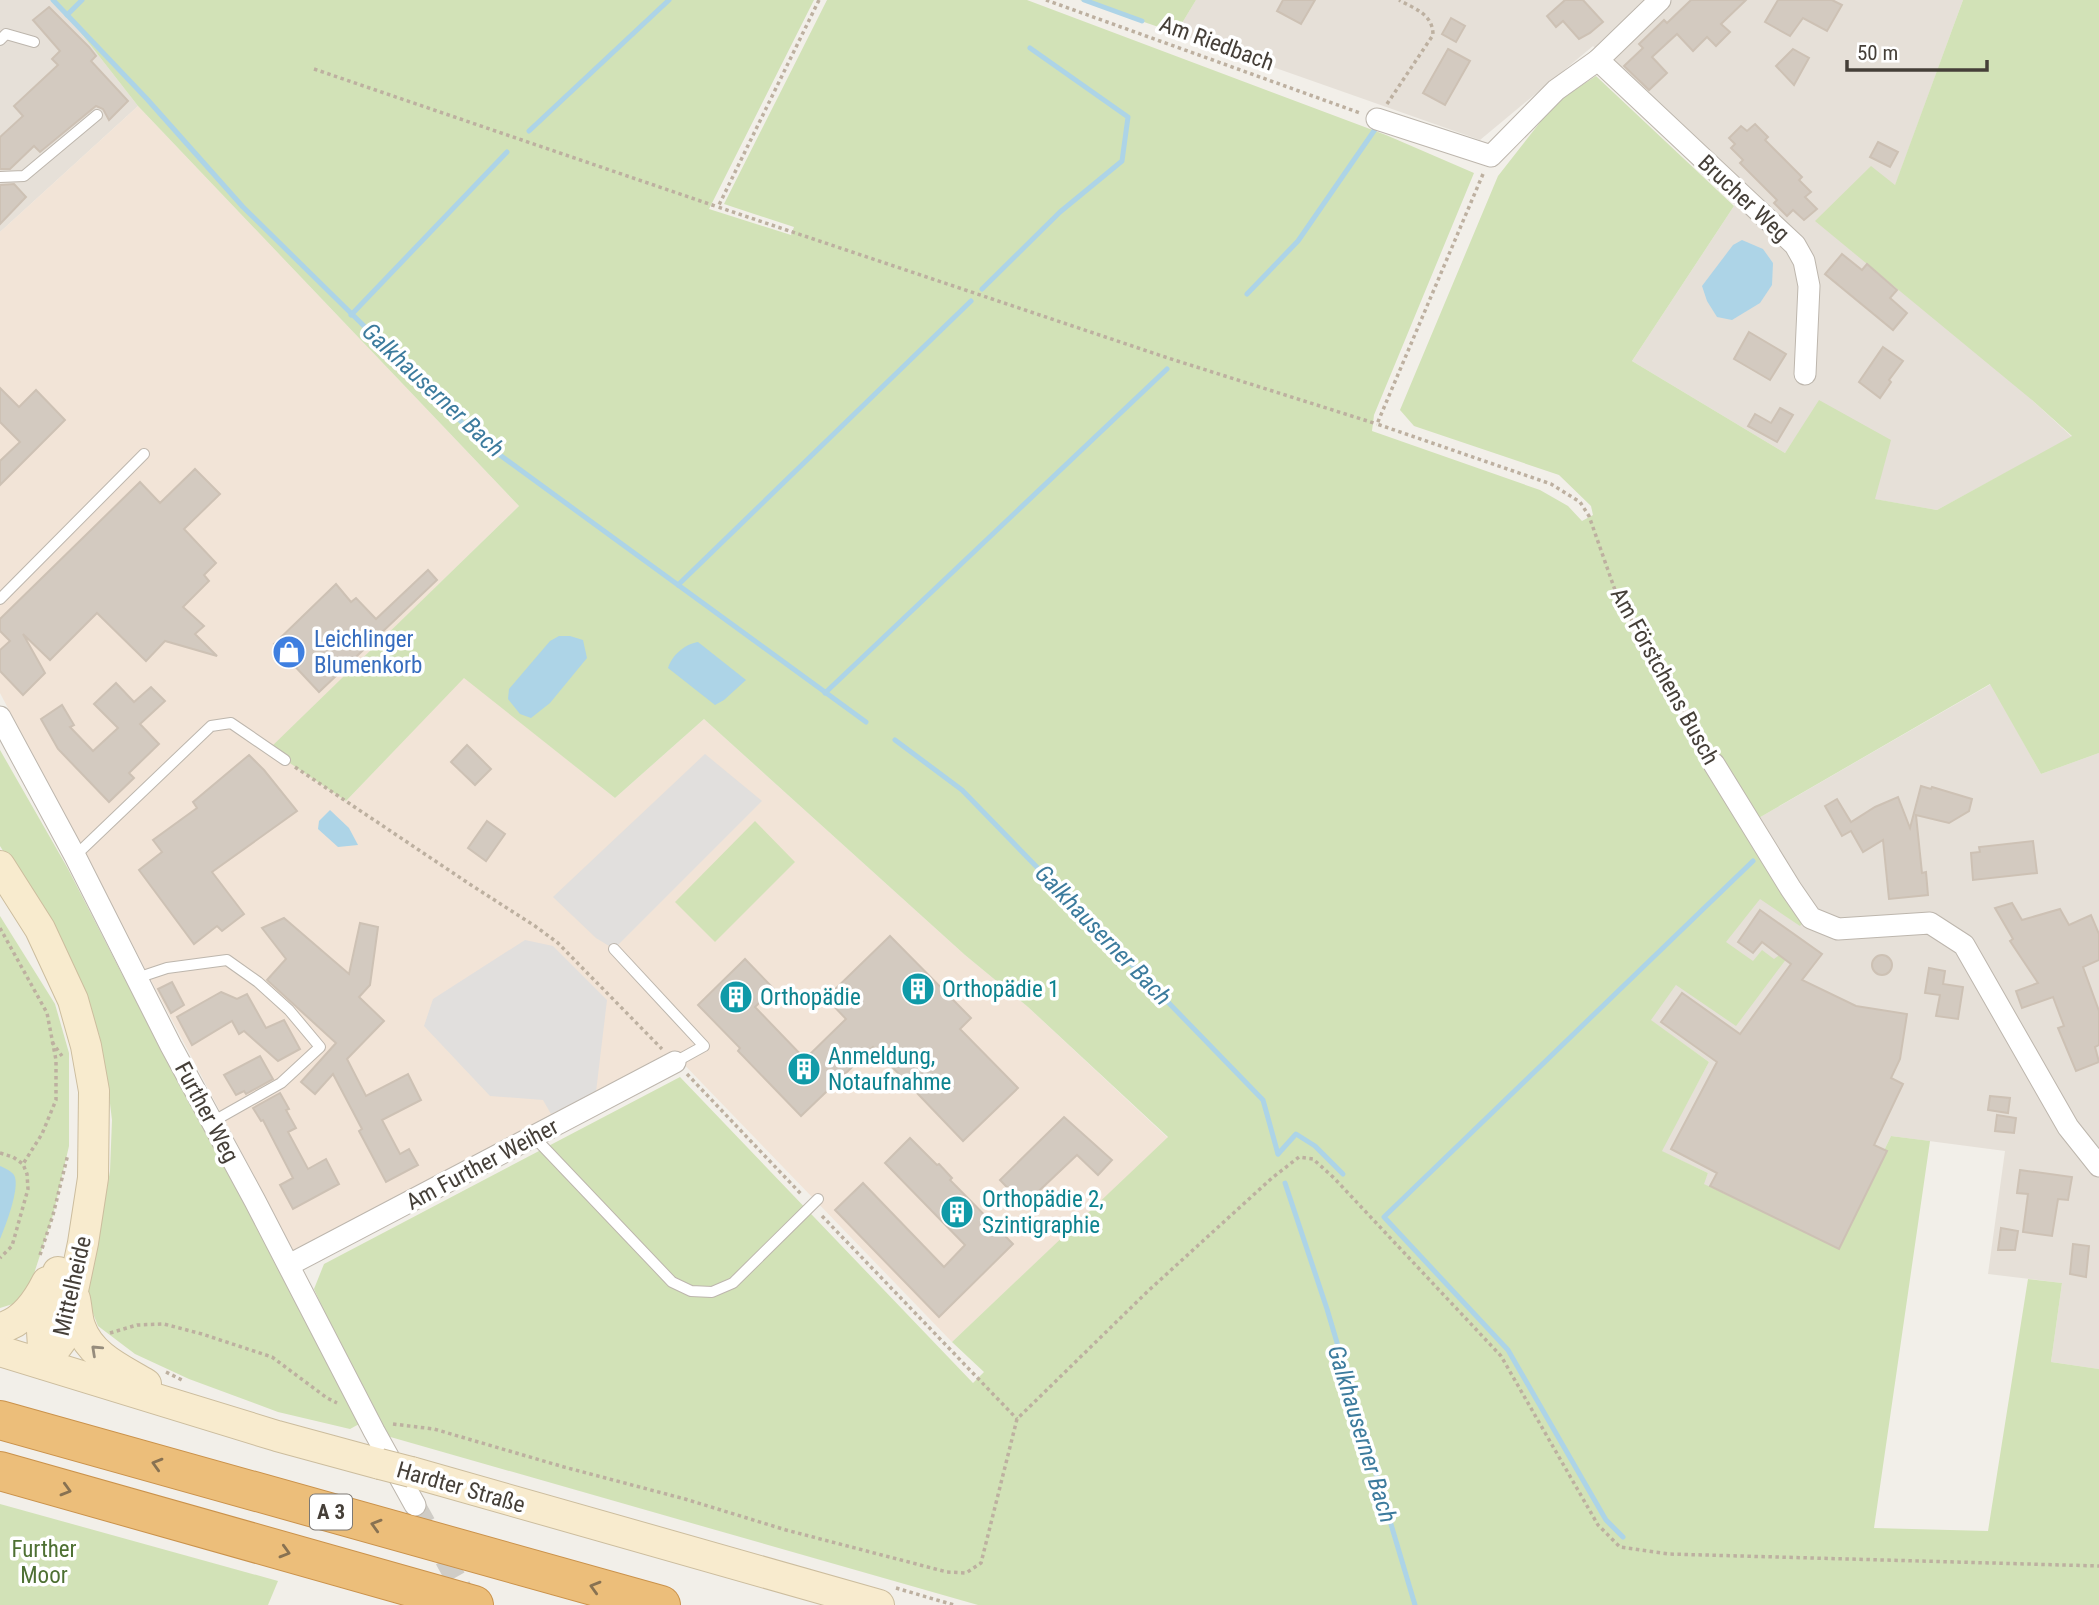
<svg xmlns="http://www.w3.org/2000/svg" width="2099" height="1605" viewBox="0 0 2099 1605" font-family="'Roboto Condensed',sans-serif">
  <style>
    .residential { fill: #e6e0d8 }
    .commercial { fill: #f2e4d7 }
    .green { fill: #d2e2b7 }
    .parking { fill: #e1dfdd }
    .water { fill: #add4e7 }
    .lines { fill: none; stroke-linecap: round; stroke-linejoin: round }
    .stream { stroke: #add4e7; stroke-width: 5 }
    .building { fill: #d3cac0; stroke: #cdc1b4; stroke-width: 2 }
    .minor-tunnel { stroke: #cfccc6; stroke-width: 21; stroke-dasharray: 21 10; stroke-linecap: butt }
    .service-casing { stroke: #bdb6ad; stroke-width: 12 }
    .minor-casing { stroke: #bdb6ad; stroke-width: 23 }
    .secondary-casing { stroke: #ccbd9e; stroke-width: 32 }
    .motorway-casing { stroke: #ca924b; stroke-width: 40 }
    .path { stroke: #bdb0a0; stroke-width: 3.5; stroke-dasharray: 3.5 3.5; stroke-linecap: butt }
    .service { stroke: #fff; stroke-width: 10 }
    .minor { stroke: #fff; stroke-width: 21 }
    .secondary { stroke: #f8ebce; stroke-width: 30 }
    .motorway { stroke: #ecbe7a; stroke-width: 38 }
    .secondary-bridge-casing { stroke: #ccbd9e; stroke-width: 32; stroke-linecap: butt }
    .secondary-bridge { stroke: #f8ebce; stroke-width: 30 }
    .oneway { stroke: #968c7c }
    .oneway2 { stroke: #887252 }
    .labels { text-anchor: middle; stroke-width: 7; stroke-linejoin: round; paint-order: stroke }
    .shield { fill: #fff; stroke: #7d7974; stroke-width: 2 }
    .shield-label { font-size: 21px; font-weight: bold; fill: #453f38 }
    .street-label { font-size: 23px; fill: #453f38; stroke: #fff }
    .shop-label { font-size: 23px; fill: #366cbe; stroke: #fff; text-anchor: start }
    .culture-label { font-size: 23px; fill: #0d838f; stroke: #fff; text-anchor: start }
    .park-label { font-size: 23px; fill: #4e7033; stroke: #fff }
    .water-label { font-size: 24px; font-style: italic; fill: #3c7b9d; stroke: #fff }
  </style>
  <rect width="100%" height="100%" fill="#f2efe9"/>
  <g class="residential">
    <polygon points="0,0 53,0 67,15 138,106 0,232"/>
    <polygon points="1196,0 1963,0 1895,186 2032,400 2072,437 1937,510 1874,499 1820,401 1785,453 1632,361 1734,206 1747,194 1593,46 1480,140 1176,33"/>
    <polygon points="1991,684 2041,774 2099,753 2099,1369 2051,1362 2062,1283 1988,1274 2005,1151 1891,1136 1838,1247 1703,1184 1708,1173 1661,1151 1709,1062 1650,1020 1764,865 1757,819"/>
  </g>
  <polygon class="commercial" points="138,106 519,506 270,749 346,801 464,677 615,798 704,719 965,955 1028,1007 1168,1138 952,1342 673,1053 294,1252 0,693 0,232"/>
  <g class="green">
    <polygon points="53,0 814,0 709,209 791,235 794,227 724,204 827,0 1027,0 1386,135 1474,173 1374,415 1372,431 1540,490 1568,506 1582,521 1593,515 1591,506 1559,475 1414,426 1400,410 1498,176 1556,102 1596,76 1734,206 1632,361 1785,453 1819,400 1891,440 1875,499 1937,510 2072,436 2032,400 1815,221 1871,166 1895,185 1963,0 2099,0 2099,753 2041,774 1990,684 1757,819 1722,765 1620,591 1611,597 1762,862 1778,881 1804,921 1800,926 1760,899 1726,942 1753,961 1762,950 1774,959 1782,953 1787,958 1736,1026 1676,985 1651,1020 1709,1062 1662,1151 1708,1173 1704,1184 1838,1247 1891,1136 1930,1141 1874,1528 1988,1531 2028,1279 2062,1283 2051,1362 2099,1369 2099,1605 978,1605 380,1434 314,1289 324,1264 680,1077 973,1383 984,1372 952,1342 1168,1137 1028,1007 965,955 704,719 615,798 464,678 346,801 269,749 519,506 138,106 67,15"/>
    <polygon points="1080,0 1196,0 1176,33"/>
    <polygon points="0,750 67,867 123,976 283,1269 361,1423 350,1429 278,1412 189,1379 135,1354 98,1326 85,1293 99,1236 110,1171 112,1120 107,1079 99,1034 82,988 62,944 0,846"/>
    <polygon points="755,821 795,862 715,942 675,902"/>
    <polygon points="0,916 55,1004 69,1053 69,1146 53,1215 31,1283 16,1303 0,1308"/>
    <polygon points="0,1504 278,1581 268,1605 0,1605"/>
  </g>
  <g class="parking">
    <polygon points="705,754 762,801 614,949 596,938 553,897"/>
    <polygon points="525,940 553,946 607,1000 596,1092 551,1114 543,1100 490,1096 424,1026 433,999"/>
  </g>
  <g class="water">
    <polygon points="1742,240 1763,249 1773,263 1772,285 1760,303 1732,320 1717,317 1707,301 1702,286 1733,245"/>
    <polygon points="559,636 570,636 583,640 587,658 550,703 531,718 520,714 508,699 509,689 550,641"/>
    <path d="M698 642 746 680 724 700 715 705 668 668C672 655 685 644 698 642Z"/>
    <polygon points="330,810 349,828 358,845 338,847 318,829 319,821"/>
    <path d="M0 1166C5 1168 11 1171 14 1175 21 1186 5 1227 0 1239Z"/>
  </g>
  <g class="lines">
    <g class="stream">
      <polyline points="53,0 147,99 243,207 482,442 866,722"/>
      <polyline points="1084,0 1142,21"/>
      <polyline points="67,15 82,0"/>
      <polyline points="529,131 669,0"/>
      <polyline points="982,289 1060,212 1122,161 1128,117 1030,48"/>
      <polyline points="1247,294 1298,241 1376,128"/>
      <polyline points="351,315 507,152"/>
      <polyline points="678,585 971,301"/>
      <polyline points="825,693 1167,369"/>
      <polyline points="895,740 962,790 1263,1100 1278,1154"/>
      <polyline points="1278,1154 1296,1134 1315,1146 1343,1174"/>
      <polyline points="1285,1183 1327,1309 1415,1605"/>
      <polyline points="1623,1537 1606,1520 1508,1350 1384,1217 1753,861"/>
    </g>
  </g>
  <g class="building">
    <polygon points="1283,0 1315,0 1301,24 1277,11"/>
    <polygon points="1565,0 1583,0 1603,22 1590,33 1579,39 1563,21 1556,27 1547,16"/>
    <polygon points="1691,0 1746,0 1721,24 1730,32 1716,46 1707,37 1693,51 1677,34 1652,57 1667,73 1649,90 1624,66 1643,48 1639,44 1664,20 1667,23"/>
    <polygon points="1778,0 1832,0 1842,5 1827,31 1803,18 1790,36 1765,22"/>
    <polygon points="49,7 89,47 96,56 91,61 128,101 109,120 103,109 96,106 40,152 34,146 10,169 0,169 0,137 23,116 14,106 58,65 52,59 60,51 33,20"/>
    <polygon points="1451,18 1465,26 1456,42 1442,34"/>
    <polygon points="1448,49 1470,61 1445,105 1423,93"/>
    <polygon points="1793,49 1809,58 1794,85 1776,66"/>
    <polygon points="1755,124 1768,137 1765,140 1802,177 1799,180 1811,192 1805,197 1817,209 1804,220 1793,210 1787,216 1774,203 1777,200 1740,163 1743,160 1731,148 1735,144 1729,138 1741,126 1747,131"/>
    <polygon points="1878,142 1898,152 1890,167 1870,157"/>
    <polygon points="14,184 26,197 0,224 0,185"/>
    <polygon points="1842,254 1862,270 1867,264 1897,290 1890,298 1907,313 1893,330 1825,274"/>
    <polygon points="1749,332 1786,354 1770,380 1734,359"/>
    <polygon points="1883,347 1903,361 1889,380 1891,382 1880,398 1859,382"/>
    <polygon points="0,388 19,407 36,390 65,420 0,485 0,461 20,442 0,422"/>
    <polygon points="1780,408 1793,415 1777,442 1748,426 1755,414 1771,423"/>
    <polygon points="195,469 220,494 184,529 216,563 204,575 209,581 183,607 204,626 195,634 217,656 165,641 146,661 97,613 50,660 23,634 45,673 23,695 0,671 0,650 10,641 0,631 0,619 140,482 160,503"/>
    <polygon points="428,570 437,580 319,692 274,644 336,584 351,602 356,598 376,619"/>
    <polygon points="116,683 134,702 151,687 165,701 140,724 159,744 129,773 134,778 109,802 58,749 41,719 62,705 74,725 70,727 93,751 118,728 94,704"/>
    <polygon points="467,745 491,769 475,785 451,762"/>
    <polygon points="249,755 264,770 297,811 212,872 244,914 222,931 217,926 194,944 139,870 162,852 153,840 197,808 193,802"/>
    <polygon points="1921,786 1931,789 1932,787 1972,799 1969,811 1949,823 1916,815 1922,873 1926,872 1928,895 1889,899 1883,840 1863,852 1851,831 1842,836 1825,806 1837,799 1851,822 1875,807 1898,797 1910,828"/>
    <polygon points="487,821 505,834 486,861 468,848"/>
    <polygon points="2033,841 2037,873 1973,880 1971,853 1980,852 1979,847"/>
    <polygon points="2012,903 2022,920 2060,909 2069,925 2091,915 2099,934 2099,960 2083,967 2099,1011 2099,1045 2095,1047 2099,1062 2076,1071 2058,1028 2064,1026 2053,997 2022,1008 2016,991 2038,983 2010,941 2013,939 1995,908"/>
    <polygon points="1760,910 1822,954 1802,980 1856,1006 1907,1014 1900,1059 1891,1078 1903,1084 1874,1145 1887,1151 1839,1249 1710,1186 1717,1173 1671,1149 1717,1062 1661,1022 1682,993 1740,1034 1791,964 1762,942 1753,953 1738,942"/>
    <polygon points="284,918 349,974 360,923 378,927 370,985 359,997 384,1021 347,1059 366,1096 408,1074 421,1100 382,1120 400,1154 409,1149 418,1165 386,1182 359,1131 362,1129 333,1074 315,1094 301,1082 336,1043 267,980 286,959 262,928"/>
    <polygon points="890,936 971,1018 960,1029 1018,1088 963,1141 873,1047 801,1116 738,1051 740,1048 698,1005 745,959 774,989 755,1007 805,1059 846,1019 826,998"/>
    <circle cx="1882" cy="965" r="10"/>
    <polygon points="1929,968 1945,971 1943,984 1963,987 1958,1019 1936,1016 1940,995 1925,993"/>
    <polygon points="172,982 184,1005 171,1013 158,989"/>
    <polygon points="221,992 237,999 247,994 266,1028 284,1020 300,1049 278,1061 244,1031 239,1034 232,1021 192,1045 177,1017"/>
    <polygon points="260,1056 273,1079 246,1094 244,1091 236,1095 224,1075"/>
    <polygon points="280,1093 289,1109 286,1110 296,1128 288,1132 308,1169 326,1159 339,1184 293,1209 280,1185 293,1178 263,1120 261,1121 253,1108"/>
    <polygon points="1990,1096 2010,1098 2008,1113 1988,1110"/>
    <polygon points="1997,1115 2016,1118 2014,1133 1995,1131"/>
    <polygon points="1064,1117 1112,1160 1098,1175 1077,1155 1024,1205 1000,1180"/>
    <polygon points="910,1138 937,1165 939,1164 952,1178 950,1180 1013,1244 939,1317 835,1210 863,1183 944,1267 965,1245 885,1163"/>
    <polygon points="2020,1170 2072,1177 2068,1200 2058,1199 2052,1236 2023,1232 2028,1194 2017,1193"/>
    <polygon points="2001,1228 2018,1231 2015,1250 1998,1250"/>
    <polygon points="2073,1244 2089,1246 2086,1277 2070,1274"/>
  </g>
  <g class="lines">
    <polyline class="minor-tunnel" points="415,1505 470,1604"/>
    <defs>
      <g id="service">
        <polyline points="0,40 6,34 34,42"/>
        <polyline points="0,177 24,176 97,115"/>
        <polyline points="0,599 144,454"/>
        <polyline points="75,856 211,726 231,723 285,760"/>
        <polyline points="614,949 704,1046 675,1062"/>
        <polyline points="137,978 167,968 227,960 258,982 289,1010 320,1047 281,1083 212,1122"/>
        <polyline points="535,1138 672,1282 691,1291 712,1292 733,1283 818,1199"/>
      </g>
      <g id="minor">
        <polyline points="1660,0 1598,60 1795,245 1804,261 1809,286 1805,374"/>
        <polyline points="1377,119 1491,156 1556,90 1598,60"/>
        <polyline points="0,717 75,856 171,1046 255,1201 374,1431 415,1505"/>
        <polyline points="1714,764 1791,889 1811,918 1838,929 1930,923 1964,945 2068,1127 2099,1166"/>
        <polyline points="289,1265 675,1062"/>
      </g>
      <g id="secondary">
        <polyline points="0,866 40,929 73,1000 86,1046 94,1091 93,1178 83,1243 63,1338 44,1364"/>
        <path d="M75 1299C77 1308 77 1318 80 1326 90 1356 121 1369 146 1384"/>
        <path d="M0 1328C23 1323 37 1302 47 1282"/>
        <polyline points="0,1351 277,1436 380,1464"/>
        <polyline points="44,1364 42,1331 58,1272"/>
        <polyline points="411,1472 879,1605"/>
      </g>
      <g id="motorway">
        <polyline points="0,1420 661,1605"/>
        <polyline points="0,1471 474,1605"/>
      </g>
    </defs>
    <use href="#service" class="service-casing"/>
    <use href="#minor" class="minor-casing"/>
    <use href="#secondary" class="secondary-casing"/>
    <use href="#motorway" class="motorway-casing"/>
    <g class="path">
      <polyline points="819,0 718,207 1168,358 1377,424"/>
      <polyline points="1046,0 1360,113"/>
      <polyline points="314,69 718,207"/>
      <path d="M1387 104 1433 35C1433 14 1415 9 1399 0"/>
      <polyline points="1483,174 1377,424 1551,484 1580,502 1589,516 1616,593 1705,747"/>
      <polyline points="295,767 471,885 535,926 558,943 662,1049"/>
      <polyline points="0,928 47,1013 56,1060 56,1100 42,1134 23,1164"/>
      <polyline points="52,1042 62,1056"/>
      <polyline points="687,1074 802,1195"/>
      <polyline points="0,1153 13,1157 23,1164 27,1174 28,1189 12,1246 0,1258"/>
      <polyline points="822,1216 1017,1419"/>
      <polyline points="40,1255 53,1215 68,1154"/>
      <polyline points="110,1333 137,1325 164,1324 202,1334 272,1357 327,1398 337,1403"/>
      <polyline points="166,1372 184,1381"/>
      <polyline points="393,1424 434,1429 564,1467 685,1499 786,1530 947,1572 966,1573 981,1563 1017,1419 1148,1291 1272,1178 1299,1157 1313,1159 1334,1178 1501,1356 1598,1525 1620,1547 1669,1554 2099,1566"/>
      <polyline points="896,1588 954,1605"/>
    </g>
    <use href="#service" class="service"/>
    <use href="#minor" class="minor"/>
    <use href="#secondary" class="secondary"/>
    <use href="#motorway" class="motorway"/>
    <defs>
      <polyline id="secondary-bridge" points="380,1464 411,1472"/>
    </defs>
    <use href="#secondary-bridge" class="secondary-bridge-casing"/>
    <use href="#secondary-bridge" class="secondary-bridge"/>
  </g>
  <defs><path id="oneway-chevron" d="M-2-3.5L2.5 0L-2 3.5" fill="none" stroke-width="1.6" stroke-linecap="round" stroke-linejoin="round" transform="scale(1.75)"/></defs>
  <use class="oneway" href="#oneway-chevron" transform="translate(96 1350) rotate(-137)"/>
  <g class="oneway2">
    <use href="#oneway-chevron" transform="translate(157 1464) rotate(-164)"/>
    <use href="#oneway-chevron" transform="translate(66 1490) rotate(16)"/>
    <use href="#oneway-chevron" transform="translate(376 1525) rotate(-164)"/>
    <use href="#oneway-chevron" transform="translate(285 1552) rotate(16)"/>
    <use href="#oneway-chevron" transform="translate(595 1587) rotate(-164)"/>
  </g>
  <defs>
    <symbol id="shop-disc" viewBox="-11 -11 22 22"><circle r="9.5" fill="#3f7fe0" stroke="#fff"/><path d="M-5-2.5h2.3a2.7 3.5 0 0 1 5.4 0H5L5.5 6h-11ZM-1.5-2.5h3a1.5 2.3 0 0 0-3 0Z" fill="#fff"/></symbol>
    <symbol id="building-disc" viewBox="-11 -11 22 22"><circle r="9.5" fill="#0f9aa8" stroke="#fff"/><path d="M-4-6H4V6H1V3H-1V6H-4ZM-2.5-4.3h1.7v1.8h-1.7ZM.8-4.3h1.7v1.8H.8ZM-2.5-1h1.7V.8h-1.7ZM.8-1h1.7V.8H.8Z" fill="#fff"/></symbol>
  </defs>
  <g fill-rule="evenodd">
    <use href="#shop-disc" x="270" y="633" width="38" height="38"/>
    <use href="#building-disc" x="899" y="970" width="38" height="38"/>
    <use href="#building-disc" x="717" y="978" width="38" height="38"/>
    <use href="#building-disc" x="785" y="1050" width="38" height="38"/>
    <use href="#building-disc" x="938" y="1193" width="38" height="38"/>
  </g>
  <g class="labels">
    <rect class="shield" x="310" y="1494.5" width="42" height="35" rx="5"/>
    <g class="shield-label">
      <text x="331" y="1519">A 3</text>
    </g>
    <g class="street-label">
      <text transform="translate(1217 43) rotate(20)" y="8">Am Riedbach</text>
      <text transform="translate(1744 198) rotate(43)" y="8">Brucher Weg</text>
      <text transform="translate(1665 676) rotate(61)" y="8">Am Förstchens Busch</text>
      <text transform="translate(207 1112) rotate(62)" y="8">Further Weg</text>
      <text transform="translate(482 1164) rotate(-28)" y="8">Am Further Weiher</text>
      <text transform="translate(72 1286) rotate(-77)" y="8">Mittelheide</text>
      <text transform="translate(461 1487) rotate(16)" y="8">Hardter Straße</text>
    </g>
    <g class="shop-label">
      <text x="314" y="647">Leichlinger<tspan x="314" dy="26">Blumenkorb</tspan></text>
    </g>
    <g class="culture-label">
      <text x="942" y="997">Orthopädie 1</text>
      <text x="760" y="1005">Orthopädie</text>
      <text x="828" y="1064">Anmeldung,<tspan x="828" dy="26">Notaufnahme</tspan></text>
      <text x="982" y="1207">Orthopädie 2,<tspan x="982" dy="26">Szintigraphie</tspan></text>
    </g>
    <g class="park-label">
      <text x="44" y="1557">Further<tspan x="44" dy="26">Moor</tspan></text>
    </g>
    <g class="water-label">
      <text transform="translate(433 390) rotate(43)" y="8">Galkhauserner Bach</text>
      <text transform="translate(1103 935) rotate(46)" y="8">Galkhauserner Bach</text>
      <text transform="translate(1362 1434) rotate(73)" y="8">Galkhauserner Bach</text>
    </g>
  </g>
  <path d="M1847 60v10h140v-10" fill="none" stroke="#453f38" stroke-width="3.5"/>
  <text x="1857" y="60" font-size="21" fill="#453f38" stroke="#ffffff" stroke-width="5" paint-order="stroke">50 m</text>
</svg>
